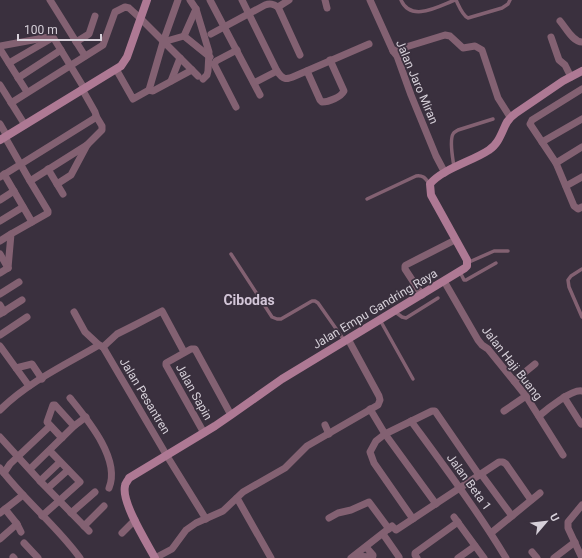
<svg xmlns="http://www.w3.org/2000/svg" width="582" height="558" viewBox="0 0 582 558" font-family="Roboto,sans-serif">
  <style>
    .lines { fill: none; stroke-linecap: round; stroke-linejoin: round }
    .lane { stroke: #836172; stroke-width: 3.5 }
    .street { stroke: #836172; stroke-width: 7 }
    .secondary { stroke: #ae7994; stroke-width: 8 }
    .labels { text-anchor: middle; stroke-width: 3.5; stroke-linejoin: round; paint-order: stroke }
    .street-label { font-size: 12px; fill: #d6d0d9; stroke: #3a303e }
    .quarter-label { font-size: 14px; font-weight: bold; fill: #d3c6d8; stroke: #3a303e }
  </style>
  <rect width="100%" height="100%" fill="#3a303e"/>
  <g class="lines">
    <g class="lane">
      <path d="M401 0C411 23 439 6 455 0"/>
      <path d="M456 0C459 6 462 15 468 18L502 8 508 4 510 0"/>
      <path d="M454 167C453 159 449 141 453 134 454 132 457 131 458 130L493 119"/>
      <path d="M367 199 416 176C423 175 425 178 429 183"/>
      <polyline points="231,254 272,317 277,319 281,319 312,301 315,301 318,303 344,340"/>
      <polyline points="467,263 494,251 508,251"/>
      <polyline points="582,269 571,276 568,280 569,287 582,317"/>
      <polyline points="460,272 464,280 466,280 496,263"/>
      <polyline points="394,311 402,317 406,318 438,298"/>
      <polyline points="380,320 413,379"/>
    </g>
    <g class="street">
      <polyline points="50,0 85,56"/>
      <polyline points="190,0 196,9 209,52 208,71 207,75 203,79"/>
      <polyline points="210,0 260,95"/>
      <path d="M242 0 277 71C283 80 286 80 295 76L369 44"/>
      <polyline points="325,0 327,8"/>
      <polyline points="370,0 393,51 397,56 411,95 436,156 445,173"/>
      <polyline points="278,7 289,0"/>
      <polyline points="196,9 184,36 210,57"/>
      <path d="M560 21C566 28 573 42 582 42"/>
      <path d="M211 34 265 5C270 3 273 4 278 7L300 55"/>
      <polyline points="551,37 559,60 565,65 571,77"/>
      <polyline points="76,42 89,34 95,16"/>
      <polyline points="163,42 184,36"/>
      <polyline points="0,46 49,37 53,37 84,88"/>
      <polyline points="0,49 27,92"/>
      <polyline points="393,51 445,35 450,36 463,48 475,46 482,50 498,98 510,117"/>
      <polyline points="9,63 52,38"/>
      <polyline points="116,69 133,99 149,90 163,42 178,0"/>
      <path d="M307 71 320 100 322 102C329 102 341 97 344 91L330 60"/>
      <polyline points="18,78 61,50"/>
      <polyline points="171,81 180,58"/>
      <polyline points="254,83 277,71"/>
      <polyline points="0,85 25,125"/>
      <polyline points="582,89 532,120 530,124 556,163 574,206 578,209 582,207"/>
      <polyline points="149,90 153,91 192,70"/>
      <polyline points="11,103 103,45 115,12 125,7 129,8 140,18 198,76"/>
      <polyline points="236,107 214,64 215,63 216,61 237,50"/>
      <polyline points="0,124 7,136"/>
      <polyline points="5,137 30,181 48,211 48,213 11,234 8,268"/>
      <polyline points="542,142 582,119"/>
      <polyline points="556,163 582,147"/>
      <polyline points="48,169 63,194"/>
      <polyline points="4,174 32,222"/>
      <polyline points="0,177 95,118 96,115 95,112 82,89"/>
      <polyline points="30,181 87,145"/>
      <polyline points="57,184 71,175 87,145 102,130 102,126 96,116"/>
      <polyline points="566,186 582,177"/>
      <polyline points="0,200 14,191"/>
      <polyline points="0,221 23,207"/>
      <polyline points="0,241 11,234"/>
      <polyline points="0,254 8,268"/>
      <polyline points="0,273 8,268"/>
      <polyline points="444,281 478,340 482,345 488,349 526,396 563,455"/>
      <polyline points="0,294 19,282"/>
      <polyline points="422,295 405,269 405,266 406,265 455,240"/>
      <polyline points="0,305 4,312"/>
      <polyline points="74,312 85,332 99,345"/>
      <polyline points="0,314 22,300"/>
      <polyline points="0,335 27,317"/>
      <polyline points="0,346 29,386"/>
      <polyline points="103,347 167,456 206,519"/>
      <polyline points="103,347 117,334 133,326 162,311 184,352"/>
      <polyline points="16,368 32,364 42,379"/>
      <polyline points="514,381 535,364"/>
      <polyline points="564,397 581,424"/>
      <path d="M70 398C87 419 121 459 109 488"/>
      <polyline points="370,409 385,434 436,504"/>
      <path d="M0 410C28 382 65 365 99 345L103 347"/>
      <polyline points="504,411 526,396"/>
      <path d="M539 416C547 409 572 389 582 391"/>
      <path d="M411 421C444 466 477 510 506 558"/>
      <polyline points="325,425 329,434"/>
      <polyline points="204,433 166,365 166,363 191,349 195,349 231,415"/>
      <polyline points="0,437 40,481 89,531"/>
      <polyline points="62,438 47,422 53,405 55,405 74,426"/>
      <path d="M0 468C24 500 57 526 80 558"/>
      <polyline points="30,469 74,426 86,417"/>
      <polyline points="4,473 10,464 50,426"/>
      <polyline points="481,474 512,516"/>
      <polyline points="40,481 60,462"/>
      <polyline points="48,488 68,470"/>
      <polyline points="237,498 271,558"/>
      <polyline points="582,505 568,522 568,528 582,558"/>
      <polyline points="5,509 17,524 21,532"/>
      <polyline points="0,513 23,495"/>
      <polyline points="71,513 95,492"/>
      <polyline points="42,516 79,483 80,482 50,451"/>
      <polyline points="454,517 484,558"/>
      <polyline points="329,518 338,513 351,510 369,502 389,529"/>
      <polyline points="413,519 374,463 370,452 376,441 385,434 432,411 435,411 479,475"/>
      <polyline points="84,526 104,506"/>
      <polyline points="122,533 135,520"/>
      <polyline points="491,533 540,493"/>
      <polyline points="383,534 399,557"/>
      <polyline points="0,539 17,524"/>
      <polyline points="24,543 38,558"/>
      <polyline points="532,552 537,558"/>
      <polyline points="355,556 371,557 373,556 373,555 366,547"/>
      <polyline points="13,557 14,558"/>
      <polyline points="155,558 172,549 186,530 196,523 223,511 243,492 285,468 307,446 378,405 380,400 379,396 348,339"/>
      <polyline points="351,558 392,526 396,530 499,462 503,462 506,464 531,500"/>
      <polyline points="417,558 415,555 415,553 458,522"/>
      <polyline points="458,558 475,546"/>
      <polyline points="554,558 575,542"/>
    </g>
    <g class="secondary">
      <polyline points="0,140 121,66 127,57 147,0"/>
      <path d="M155 558C147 543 121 502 125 486 125 483 128 481 129 478L215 426 231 415 282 379 465 268 467 266V260L431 195 430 184C442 169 473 161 489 150 499 144 502 131 507 122 510 118 513 115 516 113L563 81 582 71"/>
    </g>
  </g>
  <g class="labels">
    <g class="street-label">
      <text transform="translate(417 82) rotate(67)" y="4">Jalan Jaro Miran</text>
      <text transform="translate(375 309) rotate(-31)" y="4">Jalan Empu Gandring Raya</text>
      <text transform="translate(512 363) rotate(52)" y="4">Jalan Haji Buang</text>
      <text transform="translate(194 392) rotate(61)" y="4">Jalan Sapin</text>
      <text transform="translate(145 396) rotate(59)" y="4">Jalan Pesantren</text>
      <text transform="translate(469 482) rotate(54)" y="4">Jalan Beta 1</text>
    </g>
    <g class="quarter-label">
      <text x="249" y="305">Cibodas</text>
    </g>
  </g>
  <g transform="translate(546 522) rotate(62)" stroke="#3a303e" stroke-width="3" paint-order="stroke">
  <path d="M0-3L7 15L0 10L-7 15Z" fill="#d6d0d9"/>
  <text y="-6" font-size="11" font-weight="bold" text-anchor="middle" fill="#d6d0d9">U</text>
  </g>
  <path d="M18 34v6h83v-6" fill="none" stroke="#d6d0d9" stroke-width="2"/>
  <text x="24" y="34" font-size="12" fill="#d6d0d9" stroke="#3a303e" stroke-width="3" paint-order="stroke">100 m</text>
</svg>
